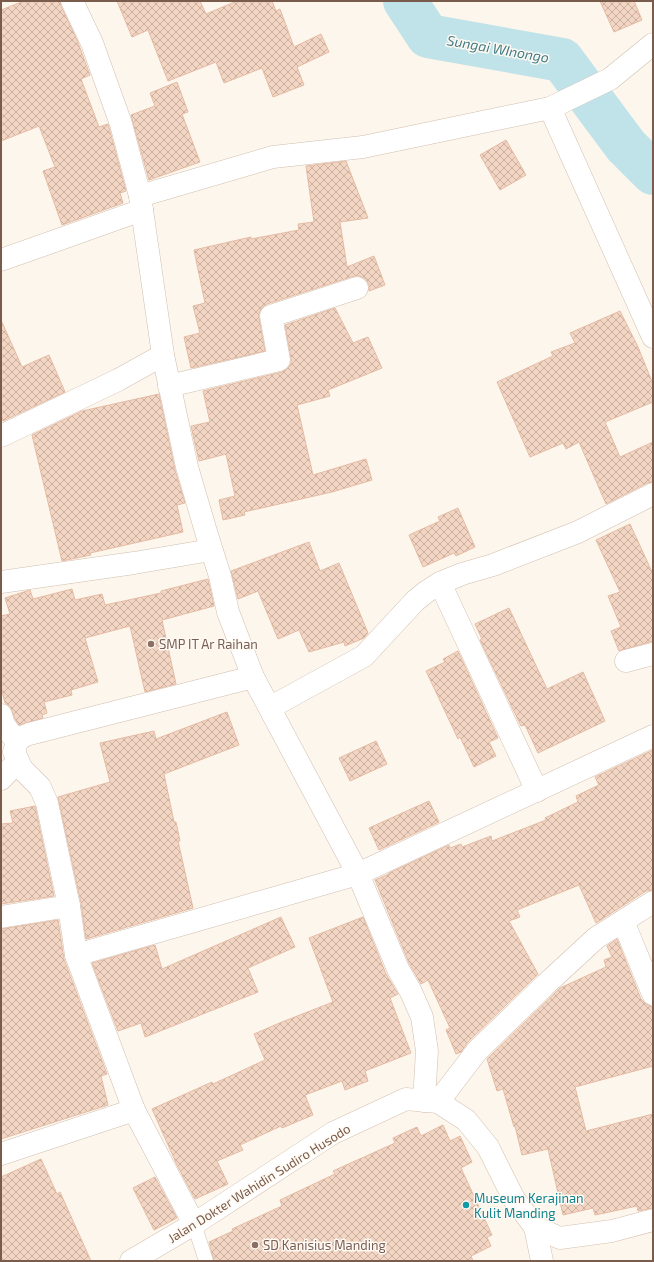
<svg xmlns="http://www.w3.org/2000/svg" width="654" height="1262" viewBox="0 0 654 1262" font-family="'Exo 2',sans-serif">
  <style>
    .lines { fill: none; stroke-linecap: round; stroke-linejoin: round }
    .river { stroke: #bfe3e8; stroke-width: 44 }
    .building { fill: url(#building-cross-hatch); stroke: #e6bba3 }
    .lane-casing { stroke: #d1beb0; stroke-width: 15 }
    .street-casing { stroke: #d1beb0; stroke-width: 23 }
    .secondary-casing { stroke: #d6c0b0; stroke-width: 23 }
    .lane { stroke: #fff; stroke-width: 14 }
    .street { stroke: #fff; stroke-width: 22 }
    .secondary { stroke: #fff; stroke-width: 22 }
    .education-dot { fill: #8d6e63; stroke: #fffaf3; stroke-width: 1.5 }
    .culture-dot { fill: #0f9aa8; stroke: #fffaf3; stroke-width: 1.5 }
    .labels { text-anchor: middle; stroke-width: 3; stroke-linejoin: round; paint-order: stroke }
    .education-label { font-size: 13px; fill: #785e54; stroke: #fffaf3; text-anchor: start }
    .street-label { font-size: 13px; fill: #7a5c4d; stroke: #fffaf3 }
    .culture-label { font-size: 13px; fill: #0d838f; stroke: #fffaf3; text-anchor: start }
    .water-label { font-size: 14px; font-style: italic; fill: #437c86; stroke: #fffaf3 }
  </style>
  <defs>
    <pattern id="building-cross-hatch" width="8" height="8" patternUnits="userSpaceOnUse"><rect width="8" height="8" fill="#f3d5c3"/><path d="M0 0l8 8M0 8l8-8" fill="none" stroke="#cab0a1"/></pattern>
  </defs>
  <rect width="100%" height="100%" fill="#fdf6ec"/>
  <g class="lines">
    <polyline class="river" points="405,1 428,36 562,60 626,146 653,173"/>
  </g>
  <g class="building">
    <polygon points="24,1 60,1 61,6 77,40 90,75 81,79 99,127 108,124 126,191 120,193 123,203 62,225 43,171 55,167 39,126 1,141 1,10"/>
    <polygon points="117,1 200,1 206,14 237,1 272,1 276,11 280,9 294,47 321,34 329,52 297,67 304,85 273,97 262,68 224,83 216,62 168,81 148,30 132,37"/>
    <polygon points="600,1 634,1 642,20 614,32"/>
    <polygon points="177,82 188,112 182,114 200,162 149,180 131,115 155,106 150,93"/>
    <polygon points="506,140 526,175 500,190 480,155"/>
    <polygon points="346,161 368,218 340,222 347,267 374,256 385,285 369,291 369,285 366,279 360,276 354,276 267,304 262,308 259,313 259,318 265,351 191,368 184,337 200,333 193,306 205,303 194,250 251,237 251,239 299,230 298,224 314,222 306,166"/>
    <polygon points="335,308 353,343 368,337 382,368 328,390 330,396 297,405 313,475 366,459 372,480 332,492 244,512 245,515 223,520 219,500 235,496 226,454 199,461 191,426 210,422 203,391 282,372 287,369 291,364 291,358 285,325"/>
    <polygon points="620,311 638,347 653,384 653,402 605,422 620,457 653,442 653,482 647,483 606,504 579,442 566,449 563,443 530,457 497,382 553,356 551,352 575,343 570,333"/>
    <polygon points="1,320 22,367 49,355 65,392 3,421 1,416"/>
    <polygon points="159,394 175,470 185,503 177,505 183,532 90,553 91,555 62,561 32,435 82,411"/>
    <polygon points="458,508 475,547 456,556 454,553 423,567 409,535 440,521 438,517"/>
    <polygon points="630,524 653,574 653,641 619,651 611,631 621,627 608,596 620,592 596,540"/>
    <polygon points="309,542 320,571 339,563 368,633 364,638 345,646 344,642 309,652 299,630 278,639 258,591 238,599 231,571"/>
    <polygon points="208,579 214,606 162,620 176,684 145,692 130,626 85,638 98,682 71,690 72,695 44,702 47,713 42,715 43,718 19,725 15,719 10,706 5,703 1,687 1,616 10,614 5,598 30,590 33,599 72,589 75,600 102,594 105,605 161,593 161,591"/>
    <polygon points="509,608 547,689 583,672 605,721 538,753 525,725 521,726 480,640 482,639 475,624"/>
    <polygon points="458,651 498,738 489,742 496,756 474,767 460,737 458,739 426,671 445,662 443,659"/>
    <polygon points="227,712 239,745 164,774 174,822 176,822 180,841 178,841 193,908 86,939 81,903 58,797 110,782 100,743 154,731 156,739"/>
    <polygon points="376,741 387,764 350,781 339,758"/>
    <polygon points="653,750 653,890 646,891 596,923 579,885 517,910 520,917 509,921 538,974 468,1042 461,1052 456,1054 446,1030 450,1028 428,980 421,984 409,963 375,880 389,874 389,873 449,845 450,848 461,844 462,847 491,836 492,841 546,820 545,818 578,802 576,796 599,785 595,777"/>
    <polygon points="429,801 439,822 379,850 369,828"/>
    <polygon points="35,806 54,896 1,904 1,824 13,823 10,811"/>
    <polygon points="281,917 295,947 248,968 258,992 145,1037 141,1023 118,1031 92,963 155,945 162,969"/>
    <polygon points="363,917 386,974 398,994 390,998 411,1053 365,1071 368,1081 345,1090 342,1081 305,1095 313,1115 282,1128 281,1126 240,1145 243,1150 217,1161 228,1184 195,1199 177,1165 152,1109 212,1082 213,1084 265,1060 254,1034 282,1022 333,1002 309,938"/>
    <polygon points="58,920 64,959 107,1074 101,1076 108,1105 1,1139 1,929"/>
    <polygon points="617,939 641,999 646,1004 651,1006 653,1010 653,1066 575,1087 586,1131 653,1114 653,1208 638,1211 637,1206 595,1215 593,1208 563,1215 548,1149 522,1155 515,1126 514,1127 503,1089 497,1091 487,1059 560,988 606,967 604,960 612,957 607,946"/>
    <polygon points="443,1125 450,1141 460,1136 472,1162 461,1168 492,1235 487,1237 491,1246 471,1256 473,1261 214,1261 209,1242 233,1231 232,1229 282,1206 280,1200 335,1174 333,1171 395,1143 393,1138 417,1127 421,1136"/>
    <polygon points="41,1159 57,1194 60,1192 91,1261 1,1261 1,1177"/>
    <polygon points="155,1177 177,1218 154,1230 133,1188"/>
  </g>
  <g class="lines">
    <defs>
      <polyline id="lane" points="194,1224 206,1261"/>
      <g id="street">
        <polyline points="72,1 92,43 121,124 140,196 163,355 187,467 207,535 220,576 228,612 253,677 358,874 398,969 411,992 422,1017 427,1051 424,1101"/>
        <polyline points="550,108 653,337"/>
        <polyline points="140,196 273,157 363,147 550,108 610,79 653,44"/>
        <polyline points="1,260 142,210"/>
        <polyline points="169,386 279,360 271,316 357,288"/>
        <polyline points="1,436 118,380 163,355"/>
        <polyline points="1,582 134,563 211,550"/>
        <polyline points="440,583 537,791"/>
        <polyline points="626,661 653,654"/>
        <polyline points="271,707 364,656 415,601 426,592 440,583 462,574 493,565 578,532 653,494"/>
        <polyline points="1,715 4,725 17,742"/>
        <polyline points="1,779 18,761"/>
        <polyline points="1,917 69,906"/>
        <polyline points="623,921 653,994"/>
        <polyline points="76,955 358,874 653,736"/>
        <polyline points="438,1102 477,1051 545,985 596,938 653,902"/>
        <polyline points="1,1154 134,1110"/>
        <polyline points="194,1224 134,1110 76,955 69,906 47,803 40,787 22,769 14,752 17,742 22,737 29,734 253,677"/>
        <polyline points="535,1227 542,1261"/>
      </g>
      <polyline id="secondary" points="131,1261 194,1224 333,1133 406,1099 438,1102 466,1120 488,1147 514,1199 535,1227 560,1238 612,1231 653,1220"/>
    </defs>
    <use href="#lane" class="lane-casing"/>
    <use href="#street" class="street-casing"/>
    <use href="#secondary" class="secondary-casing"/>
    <use href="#lane" class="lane"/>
    <use href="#street" class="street"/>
    <use href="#secondary" class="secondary"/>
  </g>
  <g class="education-dot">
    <circle cx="151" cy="644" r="4"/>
    <circle cx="255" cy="1245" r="4"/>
  </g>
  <circle class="culture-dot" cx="466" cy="1205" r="4"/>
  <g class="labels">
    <g class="education-label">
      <text x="159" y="649">SMP IT Ar Raihan</text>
      <text x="263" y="1250">SD Kanisius Manding</text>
    </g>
    <g class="street-label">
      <text transform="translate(259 1183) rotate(-32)" y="5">Jalan Dokter Wahidin Sudiro Husodo</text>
    </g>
    <g class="culture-label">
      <text x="474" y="1203">Museum Kerajinan<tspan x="474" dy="15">Kulit Manding</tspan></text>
    </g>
    <g class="water-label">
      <text transform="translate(498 49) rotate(10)" y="5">Sungai WInongo</text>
    </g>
  </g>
  <rect width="654" height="1262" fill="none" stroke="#7a5c4d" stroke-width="4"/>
</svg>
